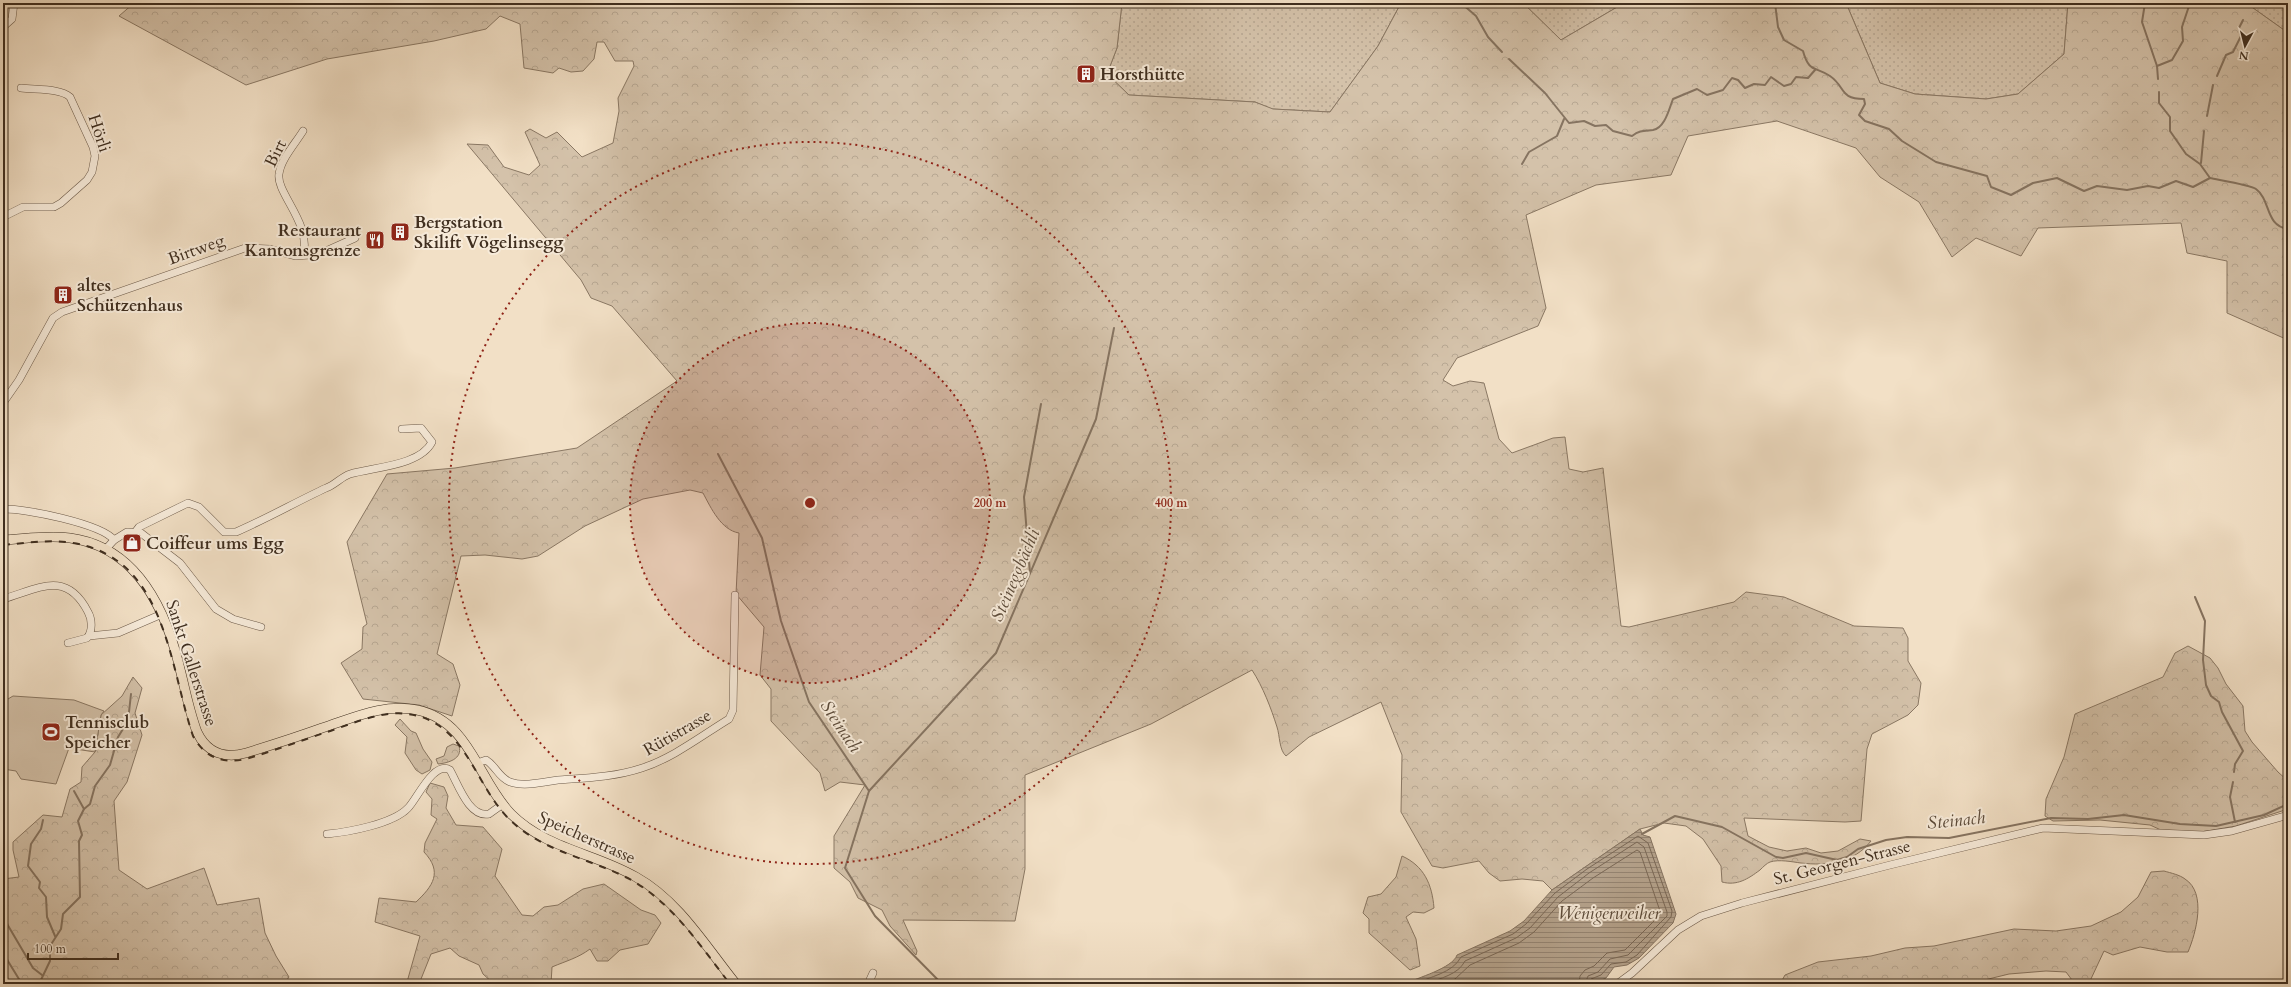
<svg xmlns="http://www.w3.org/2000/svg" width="2291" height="987" viewBox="0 0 2291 987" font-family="Cardo,serif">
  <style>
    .grass { fill: url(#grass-dots); stroke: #8a7864 }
    .forest { fill: url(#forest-crowns); stroke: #8a7864 }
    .pitch { fill: #d4c2aa; stroke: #8a7864 }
    .water { fill: url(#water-rules); stroke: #867461 }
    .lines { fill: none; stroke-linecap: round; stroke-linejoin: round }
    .shore { stroke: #7a6856; stroke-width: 1 }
    .stream { stroke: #867461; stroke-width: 2 }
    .minor-casing { stroke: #6c5a49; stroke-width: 8 }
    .major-casing { stroke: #3f2e1f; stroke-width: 10 }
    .minor { stroke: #f7ebda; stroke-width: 7 }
    .major { stroke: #f2e0c6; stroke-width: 9 }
    .rail { stroke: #3f2e1f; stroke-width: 2; stroke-dasharray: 7 7; stroke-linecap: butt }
    .ring { fill: none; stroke: #8f2418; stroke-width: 2; stroke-dasharray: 2 4 }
    .labels { text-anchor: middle; stroke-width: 4; stroke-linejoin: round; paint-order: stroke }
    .poi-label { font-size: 17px; font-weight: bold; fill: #3f2e1f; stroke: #f7ebda; text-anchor: start }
    .street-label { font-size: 17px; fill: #3f2e1f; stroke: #f7ebda }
    .water-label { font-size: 18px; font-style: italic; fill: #5c4b3a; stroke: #f7ebda }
    .centre { fill: #8f2418; stroke: #f7ebda; stroke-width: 2 }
    .ring-label { font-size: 12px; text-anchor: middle; font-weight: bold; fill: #8f2418; stroke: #f7ebda; stroke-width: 4; stroke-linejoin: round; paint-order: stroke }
  </style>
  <defs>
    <pattern id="grass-dots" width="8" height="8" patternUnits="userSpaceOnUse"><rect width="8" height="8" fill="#d4c2aa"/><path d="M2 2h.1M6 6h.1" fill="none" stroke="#b7a792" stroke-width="1.8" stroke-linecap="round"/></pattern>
    <pattern id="forest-crowns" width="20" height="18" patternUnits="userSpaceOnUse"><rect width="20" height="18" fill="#d4c2aa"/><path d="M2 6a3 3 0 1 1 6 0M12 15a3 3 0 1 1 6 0" fill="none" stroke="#b7a792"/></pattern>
    <pattern id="water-rules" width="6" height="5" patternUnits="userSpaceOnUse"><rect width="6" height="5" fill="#b5a38d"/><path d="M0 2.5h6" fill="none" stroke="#958573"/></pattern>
  </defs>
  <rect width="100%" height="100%" fill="#f2e0c6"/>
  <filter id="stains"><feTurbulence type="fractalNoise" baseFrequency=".005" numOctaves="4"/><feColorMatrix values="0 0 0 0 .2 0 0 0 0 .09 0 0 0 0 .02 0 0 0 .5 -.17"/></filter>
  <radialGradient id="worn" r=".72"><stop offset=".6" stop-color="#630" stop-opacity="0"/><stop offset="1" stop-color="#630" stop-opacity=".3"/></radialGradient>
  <g class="grass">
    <polygon points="1122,3 1401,3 1378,46 1330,112 1272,109 1255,102 1129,95 1107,74 1117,48"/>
    <polygon points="1523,3 1624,3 1561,40"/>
    <polygon points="1846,3 2068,3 2064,54 2018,94 1986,99 1915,94 1880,83"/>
    <polygon points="2246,3 2288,3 2288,38 2284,30"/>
  </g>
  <g class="forest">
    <path d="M134 3H1122L1117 48 1107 74 1129 95 1255 102 1273 109 1330 112 1378 46 1401 3H1523L1561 40 1624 3H1846L1880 83 1915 94 1986 99 2018 94 2064 54 2068 3H2246L2284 30 2288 38V340L2227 313V261L2187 253 2181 223 2038 228 2021 256 1976 238 1952 257 1919 202 1880 177 1856 148 1777 121 1688 136 1671 175 1596 185 1526 215 1546 308 1538 326 1457 358 1443 380 1453 386 1470 381 1484 383 1499 439 1512 453 1553 438 1565 437 1569 469 1583 472 1603 468 1621 626 1629 627 1734 602 1746 592 1784 597 1854 626 1903 628 1908 638V661L1921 683 1918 705 1908 715 1872 734 1867 749 1861 821 1845 822 1744 818 1748 836 1769 847 1787 851 1806 848 1821 853 1838 851 1860 839 1871 841C1854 863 1827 866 1801 863 1793 862 1779 859 1770 862 1767 863 1763 867 1760 870 1748 879 1737 886 1722 882L1721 866 1703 839 1686 826 1664 823 1640 829 1552 890 1543 881 1522 879 1500 881 1489 873 1479 861 1443 868 1432 866 1401 812 1402 755 1381 702 1309 737 1286 756C1279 750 1280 736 1277 727 1271 708 1263 687 1252 670L1151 724 1025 775V869L1015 921 903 920 917 951 916 955 890 926 882 910 858 898 850 882 834 868V836L865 785 840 782 825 791 820 773 771 721V689L760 675 764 627 736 594 739 533C721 530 711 508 703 493L690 490 643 499 585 526 538 556 522 559 485 555 461 556 437 654 453 664 460 685 452 716 419 705 363 699 341 663 362 649 363 627 367 624 347 542 387 474 455 468 577 448 677 381 612 306 591 298 581 280 467 144 488 145 504 167 529 175 540 165 525 132 530 129 546 138 557 132 582 157 613 143 619 111 618 98 634 66 633 61H615L604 42H597L594 59 583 71 571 72 559 68 553 73 524 68 520 24 500 16 486 29 434 41 327 59 246 85 119 16Z"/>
    <polygon points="2188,646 2210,658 2218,668 2226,684 2243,706 2245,731 2252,742 2278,772 2288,781 2288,809 2236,826 2201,832 2161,830 2150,825 2100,820 2053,821 2045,816 2046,799 2064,757 2075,714 2163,677 2175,653"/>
    <polygon points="133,677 142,688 135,713 142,735 127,782 114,801 119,870 147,889 204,868 217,905 259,898 265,933 276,956 289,977 284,984 3,984 3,879 19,877 13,850 13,842 43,815 62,817 70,789 81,782 82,767 95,752 101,715 122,696"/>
    <polygon points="400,719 411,731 416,733 423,749 432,762 430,770 422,774 416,770 405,753 407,737 395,725"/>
    <path d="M453 744 459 746C463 759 448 763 438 764L436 759 444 756 447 747Z"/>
    <path d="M430 783 444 787 448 796 446 808 456 825 483 827 502 849 495 876 522 915 533 916 544 907 558 905 583 889 604 884 641 910 655 915 661 923 648 944 620 950 608 961H597L590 949C578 958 566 961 552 967L551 984H494L483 974 479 965 459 956 450 948 431 954 419 984H399V982H407L420 936 375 922 379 898 416 902C433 886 443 872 424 852L425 843 437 819 431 815 432 799 426 792Z"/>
    <path d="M1402 856C1424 866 1432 884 1434 908L1424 913 1413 912 1406 917 1416 939 1420 966 1410 970 1369 933V919L1363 913 1368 897 1381 894 1396 877Z"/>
    <path d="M2164 871C2171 873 2180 875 2185 879 2207 893 2196 933 2188 952H2167L2140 947 2113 955 2104 951 2090 981 2072 980 2066 972 2046 971 2009 974 1968 984H1780L1785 975 1818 962 1871 956 1905 948 1934 946 2014 929 2056 931 2091 926 2121 912 2138 897 2151 872Z"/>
  </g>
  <polygon class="pitch" points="13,696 74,700 104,711 101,715 95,752 69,748 56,784 21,779 16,771 3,769 3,702"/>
  <path class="water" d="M1640 829 1643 835 1650 837 1676 914 1673 923 1639 958 1627 965 1614 967 1606 978 1593 984H1404C1417 978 1453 968 1457 955L1510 931 1524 921 1552 890Z"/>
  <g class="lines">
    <g class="shore">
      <path d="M1414 984C1429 977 1453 973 1461 957L1513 934 1526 924 1555 893 1587 869 1638 836 1648 843 1672 911 1671 917 1637 955 1626 962 1611 964 1601 975 1591 979 1590 984"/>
      <path d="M1426 984C1440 978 1458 975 1465 961L1516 938 1530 928 1558 897 1589 873 1637 842 1644 847 1667 912V916L1628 955 1610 959 1598 972 1588 976 1585 984"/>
      <polyline points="1442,984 1455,979 1470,965 1519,943 1534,932 1562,901 1593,878 1637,850 1640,852 1661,914 1625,950 1607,953 1594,966 1585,970 1580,976 1579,984"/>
    </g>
    <g class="stream">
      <polyline points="1461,3 1476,16 1488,37 1502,52"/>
      <path d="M1775 3 1778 27 1784 40 1803 51C1809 73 1815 66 1830 76 1846 87 1839 99 1864 99L1865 104 1859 115 1865 121 1889 129 1902 141 1936 162 1987 176 1991 187 2011 195 2033 183 2057 178 2084 191 2097 186 2127 190 2148 186 2159 188 2176 181 2193 187 2210 178"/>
      <polyline points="2145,3 2142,22 2157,66 2158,79"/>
      <path d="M1509 59 1545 93 1569 123 1584 121 1595 126 1606 125 1613 131 1632 136C1640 130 1644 131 1653 130 1665 128 1669 109 1673 99L1697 89 1707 95 1723 90 1732 78 1738 80 1745 88 1754 84 1765 85 1771 77 1784 86 1791 84 1796 77 1808 78 1815 70"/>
      <polyline points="2157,66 2172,60 2183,41 2182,27 2190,3"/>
      <polyline points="2217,76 2226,55 2233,52 2241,36 2239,28 2243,20"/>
      <polyline points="2159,92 2159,103 2170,117 2170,131 2186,154 2200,164 2210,178"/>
      <polyline points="2207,116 2213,85"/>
      <polyline points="2201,163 2204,131"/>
      <polyline points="1522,164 1529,152 1557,136 1564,119"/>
      <path d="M2210 178C2219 180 2251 185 2256 189 2271 200 2265 226 2288 229"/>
      <polyline points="718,454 762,538 781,621 809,702 869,791 845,868 875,916 942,984"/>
      <polyline points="1030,573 1024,497 1041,404"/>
      <polyline points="2195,597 2205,621 2203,660 2206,685 2211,696 2219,702 2222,712 2243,751 2235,764 2234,772"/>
      <polyline points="2233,782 2230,797 2235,822"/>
      <polyline points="74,791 84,809"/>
      <polyline points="869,791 996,653 1096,419 1114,328"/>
      <polyline points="43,820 41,829 31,844 28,866 40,882 39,888 46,897 47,917 55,936"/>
      <polyline points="1642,834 1675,816 1722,827 1776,857 1783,858 1806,853 1837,860 1847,857 1858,849 1886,840 1907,837 1949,838 2051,818 2088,819 2124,815 2180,824 2216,826 2264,815 2288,804"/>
      <polyline points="3,917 33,968 42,975"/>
      <polyline points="3,953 22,984"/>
      <polyline points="39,984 50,961 50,946 61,929 63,914 80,897 79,841 82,835 78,821 84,809 90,804 95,786 110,765 118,737 128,721 131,694"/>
    </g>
    <defs>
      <g id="minor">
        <polyline points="3,27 12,19 14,3"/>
        <path d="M303 131C295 144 281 159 279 174 276 193 312 224 303 255"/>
        <path d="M3 217 23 207H54L61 203 87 180 92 172 95 156 93 147 70 97C60 88 35 90 21 88"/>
        <polyline points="3,403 19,380 53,318 62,312 245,248 270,249 295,256 310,255 326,251 355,238"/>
        <path d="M3 509C24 508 102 524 114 540"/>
        <path d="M136 531 139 527 188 503 199 507 224 532H236C266 519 296 502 326 488 335 485 341 477 350 474 373 467 420 466 432 442L421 428 402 429"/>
        <polyline points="106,549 114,540 127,532 141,533 180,563 216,609 233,619 261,627"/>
        <path d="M3 599C38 589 66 569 88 612 92 619 93 631 87 638L68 643"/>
        <polyline points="89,636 118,633 162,614"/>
        <path d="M477 763 486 760C496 766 498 777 510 782 524 787 544 782 558 780 586 778 615 777 642 768 673 758 701 736 729 719L733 710 735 595"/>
        <path d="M327 834C348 832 393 824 408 808 417 799 434 760 450 770 458 784 469 818 489 814L503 804"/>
        <polyline points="868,984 873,973"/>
        <polyline points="1617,984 1632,973 1678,930 1701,916 1742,903 1890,865 2043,828 2204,835 2232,831 2288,815"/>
      </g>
      <path id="major" d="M3 540C25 539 48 535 70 538 130 546 159 596 175 650 183 677 187 705 197 732 207 753 225 759 246 753 272 745 297 737 322 728 353 718 384 703 417 710 470 721 478 780 511 814 546 849 595 853 636 877 679 901 706 947 736 984"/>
    </defs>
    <use href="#minor" class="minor-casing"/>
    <use href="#major" class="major-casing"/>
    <use href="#minor" class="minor"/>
    <use href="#major" class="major"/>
    <path class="rail" d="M3 545C26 543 50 539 73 543 166 558 169 665 193 736 205 758 223 764 246 759 273 751 300 741 327 732 352 724 381 710 408 714 464 721 474 782 507 817 542 853 592 858 633 881 674 905 702 948 730 984"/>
  </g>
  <circle cx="810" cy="503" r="180" fill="#8f2418" fill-opacity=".12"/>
  <g class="ring">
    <circle cx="810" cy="503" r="180"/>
    <circle cx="810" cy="503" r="361"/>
  </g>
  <defs>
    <symbol id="building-square" viewBox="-11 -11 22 22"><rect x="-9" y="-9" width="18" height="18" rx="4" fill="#8f2418" stroke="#f7ebda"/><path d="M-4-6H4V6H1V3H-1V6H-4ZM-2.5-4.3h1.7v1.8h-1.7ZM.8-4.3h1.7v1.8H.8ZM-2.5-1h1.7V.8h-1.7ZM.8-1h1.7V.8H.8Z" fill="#fff"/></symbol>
    <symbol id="restaurant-square" viewBox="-11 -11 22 22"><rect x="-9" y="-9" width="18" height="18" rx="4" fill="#8f2418" stroke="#f7ebda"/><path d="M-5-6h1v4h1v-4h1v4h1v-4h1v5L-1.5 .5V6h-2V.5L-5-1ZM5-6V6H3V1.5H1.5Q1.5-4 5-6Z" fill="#fff"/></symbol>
    <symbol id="shop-square" viewBox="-11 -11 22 22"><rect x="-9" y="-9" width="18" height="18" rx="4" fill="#8f2418" stroke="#f7ebda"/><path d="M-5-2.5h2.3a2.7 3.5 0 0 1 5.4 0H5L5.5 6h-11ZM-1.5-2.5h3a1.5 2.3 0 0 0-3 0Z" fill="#fff"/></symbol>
    <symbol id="stadium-square" viewBox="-11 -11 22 22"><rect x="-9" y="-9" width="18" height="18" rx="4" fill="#8f2418" stroke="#f7ebda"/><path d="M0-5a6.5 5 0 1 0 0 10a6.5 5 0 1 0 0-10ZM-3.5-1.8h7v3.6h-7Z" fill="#fff"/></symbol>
  </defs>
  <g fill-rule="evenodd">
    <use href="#building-square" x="1075" y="63" width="22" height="22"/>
    <use href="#building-square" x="389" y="221" width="22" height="22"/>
    <use href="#restaurant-square" x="364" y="229" width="22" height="22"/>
    <use href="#building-square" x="52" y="284" width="22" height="22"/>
    <use href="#shop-square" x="121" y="532" width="22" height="22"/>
    <use href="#stadium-square" x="40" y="721" width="22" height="22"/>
  </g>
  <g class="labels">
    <g class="poi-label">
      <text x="1100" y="80">Horsthütte</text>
      <text x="414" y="228">Bergstation<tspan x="414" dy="20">Skilift Vögelinsegg</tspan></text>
      <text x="361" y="236" text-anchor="end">Restaurant<tspan x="361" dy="20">Kantonsgrenze</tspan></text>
      <text x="77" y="291">altes<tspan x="77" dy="20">Schützenhaus</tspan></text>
      <text x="146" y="549">Coiffeur ums Egg</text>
      <text x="65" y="728">Tennisclub<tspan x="65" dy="20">Speicher</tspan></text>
    </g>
    <g class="street-label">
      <text transform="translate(100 133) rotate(72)" y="6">Hörli</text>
      <text transform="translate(275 153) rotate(-64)" y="6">Birt</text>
      <text transform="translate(196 249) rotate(-20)" y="6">Birtweg</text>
      <text transform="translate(192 663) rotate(72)" y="6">Sankt Gallerstrasse</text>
      <text transform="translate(677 732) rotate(-30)" y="6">Rütistrasse</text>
      <text transform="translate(587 837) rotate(24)" y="6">Speicherstrasse</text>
      <text transform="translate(1842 862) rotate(-14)" y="6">St. Georgen-Strasse</text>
    </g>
    <g class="water-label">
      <text transform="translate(1015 575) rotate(-67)" y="6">Steineggbächli</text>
      <text transform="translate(841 726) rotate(56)" y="6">Steinach</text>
      <text transform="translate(1956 820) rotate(-6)" y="6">Steinach</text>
      <text x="1609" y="919">Wenigerweiher</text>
    </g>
  </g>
  <circle cx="810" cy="503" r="6" class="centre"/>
  <g class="ring-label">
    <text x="990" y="507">200 m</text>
    <text x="1171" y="507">400 m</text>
  </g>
  <rect width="2291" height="987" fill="none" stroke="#f2e0c6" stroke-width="16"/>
  <rect x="4" y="4" width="2283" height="979" fill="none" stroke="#3f2e1f" stroke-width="2"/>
  <rect x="8" y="8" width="2275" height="971" fill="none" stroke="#3f2e1f"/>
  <g transform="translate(2245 46) rotate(187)" stroke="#f7ebda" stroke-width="3" paint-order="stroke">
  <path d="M0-3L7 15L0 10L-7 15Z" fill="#3f2e1f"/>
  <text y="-6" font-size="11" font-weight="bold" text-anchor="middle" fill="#3f2e1f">N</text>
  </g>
  <path d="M28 953v6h90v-6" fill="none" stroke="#3f2e1f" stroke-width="2"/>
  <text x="34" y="953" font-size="12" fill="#3f2e1f" stroke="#f7ebda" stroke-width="3" paint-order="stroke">100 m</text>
  <rect width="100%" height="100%" filter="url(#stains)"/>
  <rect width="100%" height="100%" fill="url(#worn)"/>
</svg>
